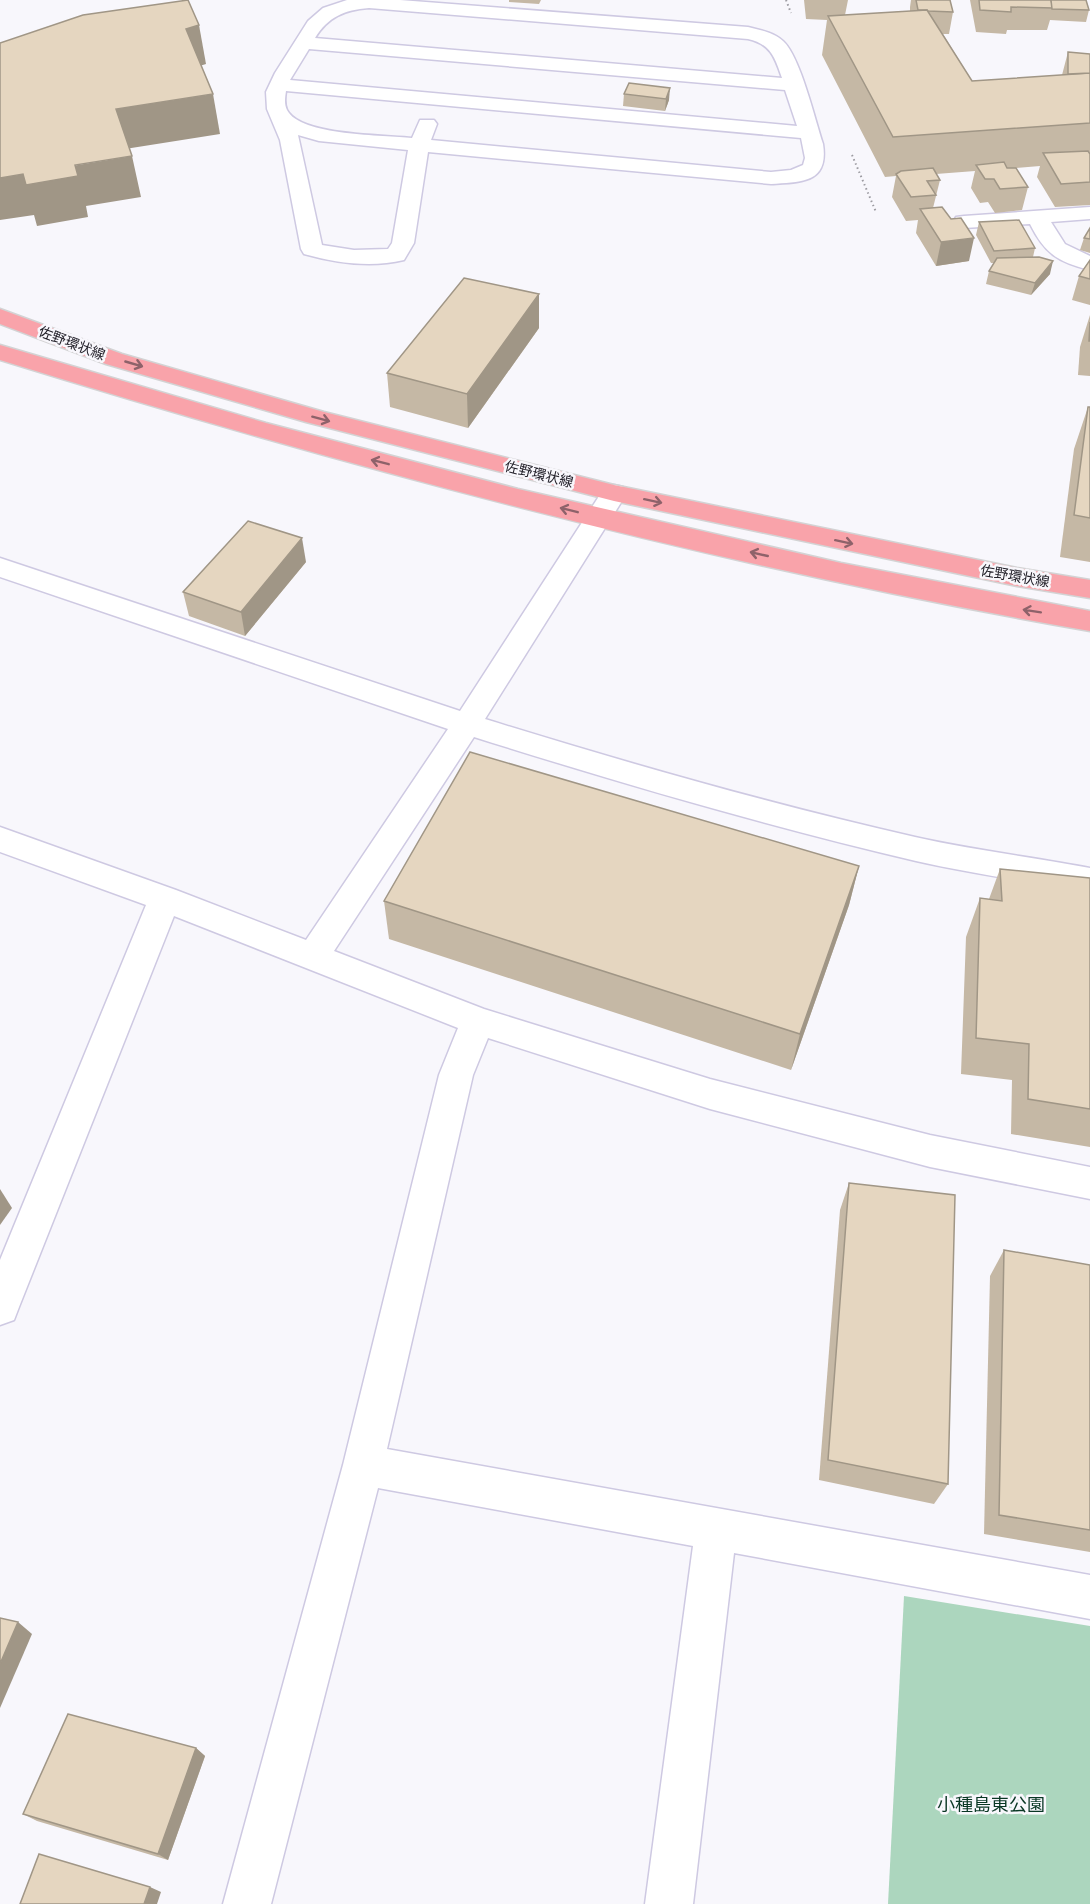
<svg xmlns="http://www.w3.org/2000/svg" width="1090" height="1904" viewBox="0 0 1090 1904" font-family="'Work Sans','Noto Sans JP',sans-serif">
  <style>
    .green { fill: #acd6be }
    .lines { fill: none; stroke-linecap: round; stroke-linejoin: round }
    .minor-casing { stroke: #cec9e2; stroke-width: 3 }
    .major-casing { stroke: #d3d3d4; stroke-width: 3 }
    .path { stroke: #9c9ba1; stroke-width: 2; stroke-dasharray: 1.5 3; stroke-linecap: butt }
    .minor { fill: #fff; fill-rule: evenodd }
    .major { fill: #f9a3aa; fill-rule: evenodd }
    .wall { fill: #c5b8a5 }
    .shaded-wall { fill: #a09686 }
    .building { fill: #e5d6c0; stroke: #a09686; stroke-width: 1.5 }
    .oneway { stroke: #8e626a }
    .labels { text-anchor: middle; stroke-width: 5; stroke-linejoin: round; paint-order: stroke }
    .far-street-label { font-size: 14px; fill: #23212a; stroke: #f8f7fc }
    .near-park-label { font-size: 18px; fill: #093724; stroke: #f8f7fc }
  </style>
  <rect width="100%" height="100%" fill="#f8f7fc"/>
  <polygon class="green" points="904,1596 1090,1626 1090,1904 888,1904"/>
  <g class="lines">
    <defs>
      <g id="minor">
        <path d="M347 0H400L748 27C760 30 773 32 783 41 800 56 815 120 823 144 829 183 802 182 771 184L428 152 414 243 404 260C371 268 336 263 304 254L301 249 280 140 267 109 266 92 275 73 308 21 323 8ZM369 8 748 39C771 44 775 58 782 78L315 38C328 17 344 10 369 8ZM309 49 785 90 797 126 290 80ZM286 91 801 138 805 158 803 165 791 170 771 172 431 140 437 124 434 120H420L412 138C385 135 300 136 287 110 284 104 285 98 286 91ZM298 135 319 141 408 150 392 243 388 249 354 250 322 245Z"/>
        <path d="M1090 207V219L1051 222 1065 244 1090 256V270C1058 262 1045 254 1030 224L964 228 956 227 953 222 956 217 964 216Z"/>
        <path d="M614 485 623 487 627 493 485 719C627 763 770 804 915 837 973 850 1032 857 1090 868V892C1032 882 973 874 916 861 767 826 620 783 474 737L334 951 484 1009 710 1079 930 1135 1090 1167V1199L930 1167 710 1109 488 1038 473 1075 387 1449 1090 1575V1619L734 1553 693 1904H645L693 1546 378 1488 271 1904H223L343 1465 439 1075 458 1028 174 916 19 1307 14 1320 0 1325V1260L146 905 0 852V827L176 890 306 940 448 729 0 577V558L460 711 605 487Z"/>
      </g>
      <g id="major">
        <polygon points="0,309 122,354 324,412 614,485 1017,568 1090,580 1090,598 1017,586 614,501 306,422 106,364 0,324"/>
        <path d="M0 345 266 423 518 489 841 563 1090 611V631C722 567 356 470 0 360Z"/>
      </g>
    </defs>
    <use href="#minor" class="minor-casing"/>
    <use href="#major" class="major-casing"/>
    <g class="path">
      <polyline points="786,0 791,13"/>
      <polyline points="852,155 876,212"/>
    </g>
    <use href="#minor" class="minor"/>
    <use href="#major" class="major"/>
  </g>
  <g class="wall">
    <polygon points="509,0 541,0 539,4 509,2"/>
    <polygon points="804,0 848,0 845,15 910,11 910,7 911,0 950,0 953,12 949,34 943,34 972,81 1062,75 1068,52 1090,54 1090,205 1055,207 1037,177 1040,166 1016,168 1028,187 1022,210 995,213 988,202 980,203 971,188 975,171 936,174 940,180 933,208 969,261 936,266 916,233 918,220 906,221 892,197 896,176 885,177 822,55 827,20 806,19"/>
    <polygon points="970,0 1086,0 1089,10 1086,22 1050,20 1047,30 1007,30 1006,34 976,32"/>
    <polygon points="629,83 669,100 665,111 623,106 624,94"/>
    <polygon points="979,222 1035,248 1033,257 1050,274 1031,295 986,284 989,271 994,263 991,263 976,235"/>
    <polygon points="1090,228 1090,253 1080,250 1084,238"/>
    <polygon points="1090,260 1090,305 1072,300 1079,276"/>
    <polygon points="1090,315 1090,376 1078,375 1080,347"/>
    <polygon points="539,328 468,428 390,407 387,373"/>
    <polygon points="1088,407 1090,407 1090,562 1060,557 1074,449"/>
    <polygon points="306,562 245,636 189,616 183,592"/>
    <polygon points="859,866 849,905 791,1070 389,939 384,901"/>
    <polygon points="1000,869 1090,878 1090,1147 1011,1134 1012,1080 961,1074 966,937 980,898 989,899"/>
    <polygon points="849,1183 948,1484 934,1504 819,1480 840,1210"/>
    <polygon points="1004,1250 1090,1265 1090,1552 984,1534 990,1276"/>
    <polygon points="196,1748 205,1756 168,1860 37,1821 23,1814"/>
  </g>
  <g class="shaded-wall">
    <polygon points="199,25 206,64 193,68 186,29"/>
    <polygon points="670,88 669,100 665,111 666,99"/>
    <polygon points="213,94 220,134 125,149 116,109"/>
    <polygon points="132,156 141,197 86,206 88,217 37,226 34,215 0,220 0,178"/>
    <polygon points="974,238 969,261 936,266 941,242"/>
    <polygon points="1053,261 1050,274 1031,295 1035,283"/>
    <polygon points="539,294 539,328 468,428 467,394"/>
    <polygon points="302,538 306,562 245,636 241,612"/>
    <polygon points="859,866 849,905 791,1070 800,1034"/>
    <polygon points="0,1189 12,1208 0,1225"/>
    <polygon points="18,1622 32,1634 0,1708 0,1664"/>
    <polygon points="196,1748 205,1756 168,1860 158,1854"/>
    <polygon points="150,1887 161,1892 157,1904 144,1904"/>
  </g>
  <g class="building">
    <polygon points="188,0 199,25 186,29 213,94 116,109 132,156 75,165 78,176 26,185 23,174 0,178 0,43 83,15"/>
    <polygon points="916,0 950,0 953,12 928,11 927,10 918,10"/>
    <polygon points="979,0 1051,0 1053,8 1011,7 1011,12 980,10"/>
    <polygon points="1051,0 1086,0 1089,10 1052,9"/>
    <polygon points="927,10 972,81 1090,73 1090,123 893,137 828,16"/>
    <polygon points="1068,52 1090,54 1090,73 1068,74"/>
    <polygon points="629,83 670,88 666,99 624,94"/>
    <polygon points="1088,151 1090,154 1090,182 1061,184 1043,153"/>
    <polygon points="1004,162 1007,168 1016,168 1028,187 1000,189 994,179 985,179 976,165"/>
    <polygon points="933,168 940,180 927,181 936,195 911,197 896,174 901,171"/>
    <polygon points="942,207 951,219 961,218 974,238 941,242 920,209"/>
    <polygon points="1019,220 1035,248 994,251 979,222"/>
    <polygon points="1090,228 1090,239 1084,238"/>
    <polygon points="1039,257 1053,261 1035,283 989,271 997,258"/>
    <polygon points="1090,260 1090,279 1079,276"/>
    <polygon points="464,278 539,294 467,394 387,373"/>
    <polygon points="1090,322 1090,341 1089,341"/>
    <polygon points="1088,407 1090,407 1090,518 1074,515"/>
    <polygon points="248,521 302,538 241,612 183,592"/>
    <polygon points="470,752 859,866 800,1034 384,901"/>
    <polygon points="1000,869 1090,878 1090,1109 1028,1099 1029,1044 976,1038 980,898 1002,901"/>
    <polygon points="849,1183 955,1195 948,1484 828,1460"/>
    <polygon points="1004,1250 1090,1265 1090,1530 999,1515"/>
    <polygon points="0,1618 18,1622 0,1664"/>
    <polygon points="68,1714 196,1748 158,1854 23,1814"/>
    <polygon points="39,1854 150,1887 144,1904 20,1904"/>
  </g>
  <defs><path id="oneway-shaft" d="M-6 0H5M1.5-3L5.5 0L1.5 3" fill="none" stroke-width="1.6" stroke-linecap="round" stroke-linejoin="round" transform="scale(1.5)"/></defs>
  <g class="oneway">
    <use href="#oneway-shaft" transform="translate(134 364) rotate(16)"/>
    <use href="#oneway-shaft" transform="translate(321 419) rotate(15)"/>
    <use href="#oneway-shaft" transform="translate(380 462) rotate(-166)"/>
    <use href="#oneway-shaft" transform="translate(653 501) rotate(12)"/>
    <use href="#oneway-shaft" transform="translate(569 510) rotate(-166)"/>
    <use href="#oneway-shaft" transform="translate(844 542) rotate(12)"/>
    <use href="#oneway-shaft" transform="translate(759 554) rotate(-167)"/>
    <use href="#oneway-shaft" transform="translate(1032 611) rotate(-171)"/>
  </g>
  <g class="labels">
    <g class="far-street-label">
      <text transform="translate(72 343) rotate(21)" y="5">佐野環状線</text>
      <text transform="translate(539 474) rotate(14)" y="5">佐野環状線</text>
      <text transform="translate(1015 576) rotate(10)" y="5">佐野環状線</text>
    </g>
    <g class="near-park-label">
      <text x="991" y="1811">小種島東公園</text>
    </g>
  </g>
</svg>
